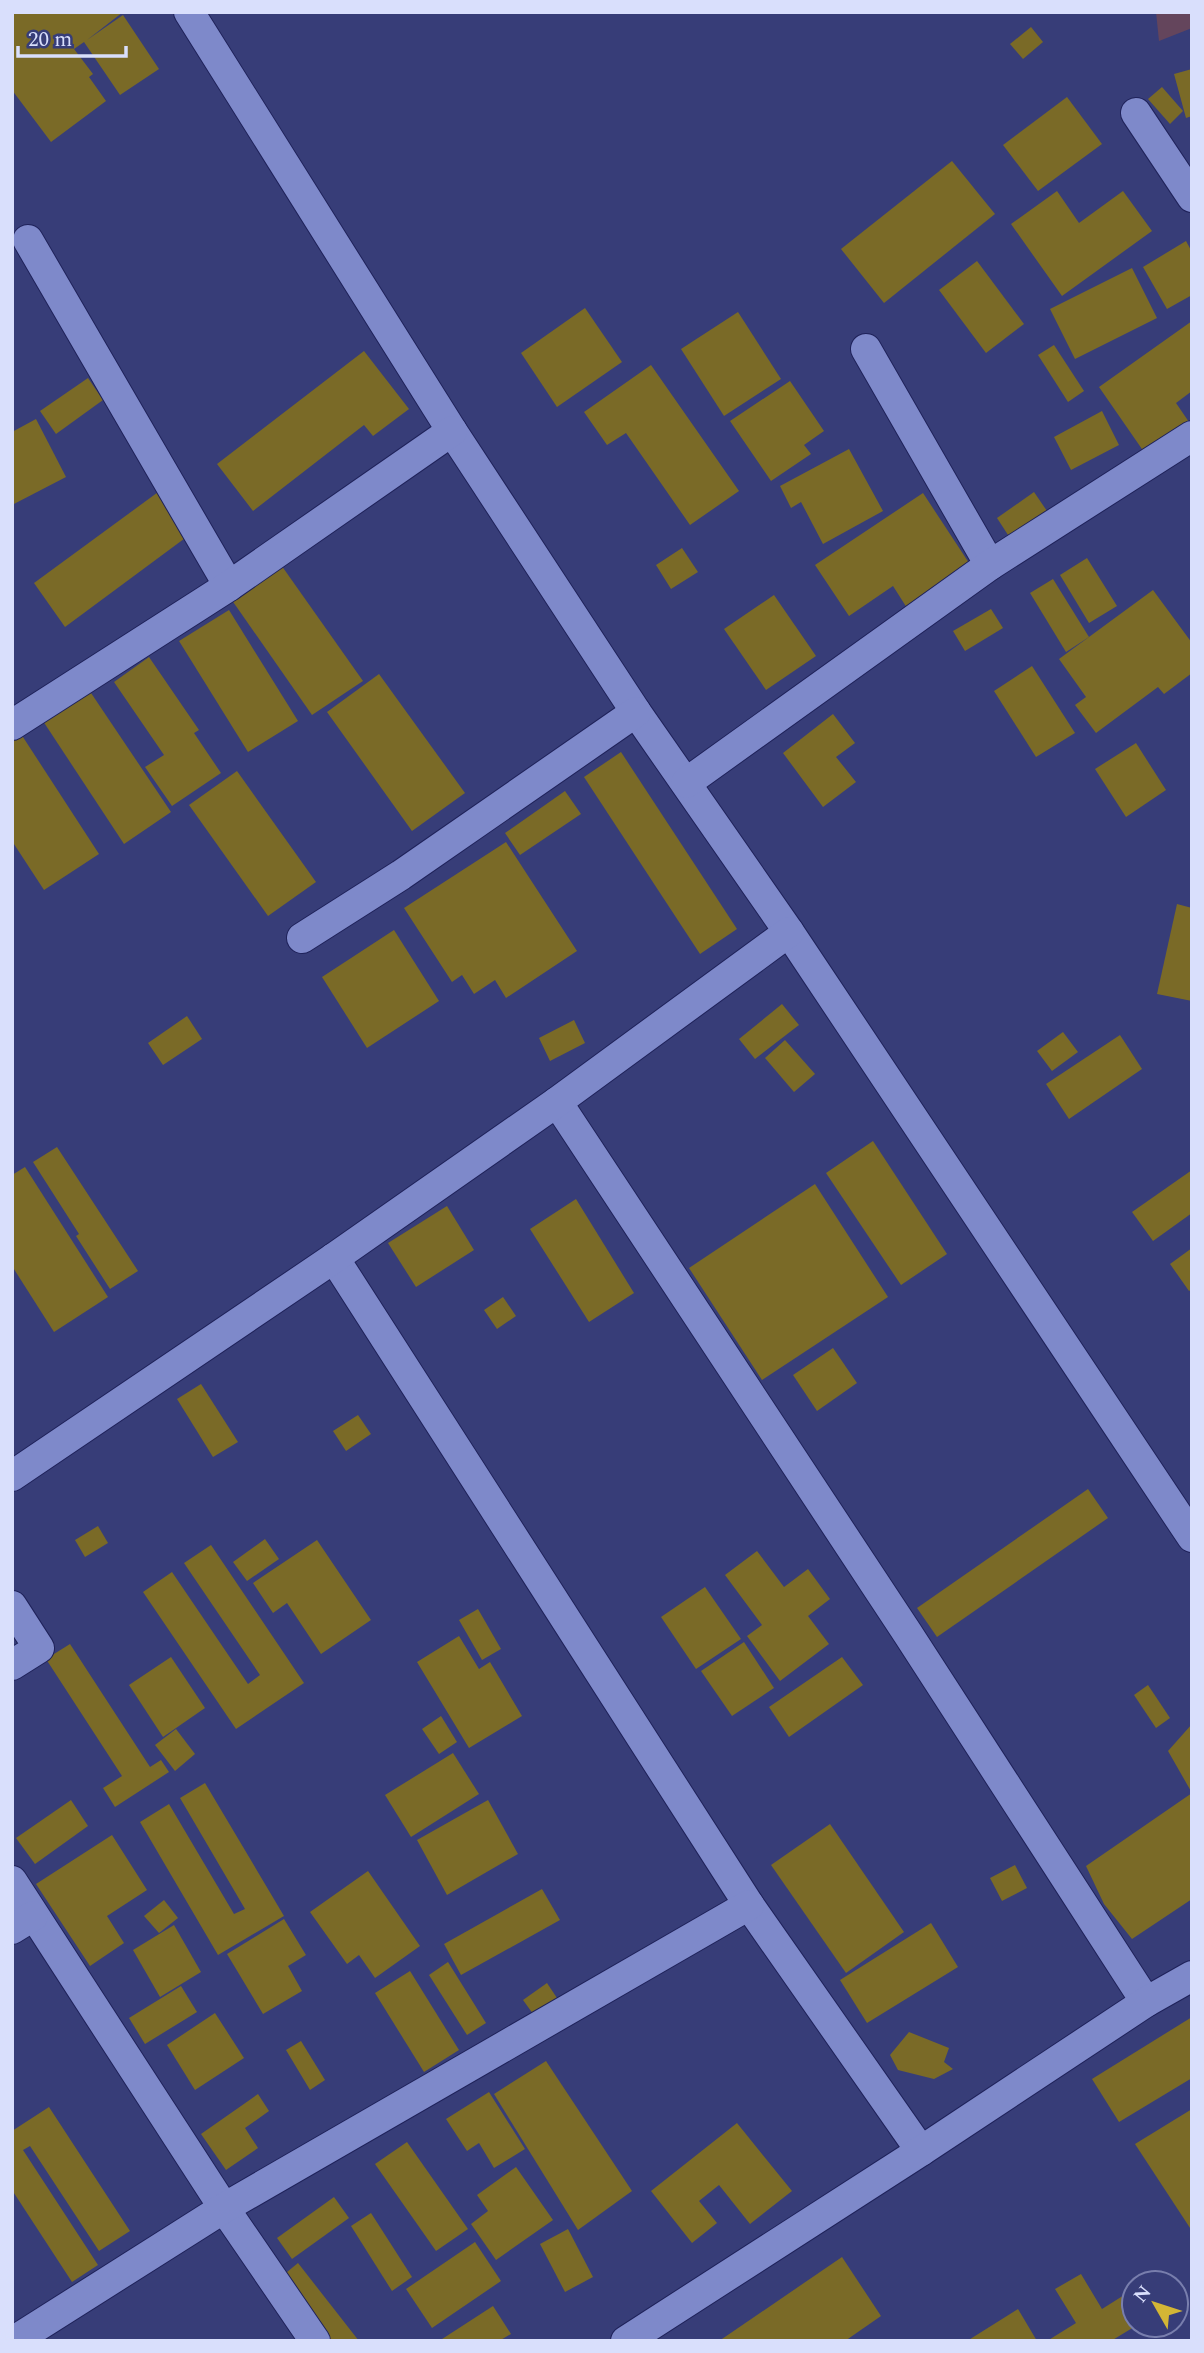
<svg xmlns="http://www.w3.org/2000/svg" width="1204" height="2353" viewBox="0 0 1204 2353" font-family="Spectral,serif">
  <style>
    .green { fill: #64455c }
    .building { fill: #7a6a27 }
    .lines { fill: none; stroke-linecap: round; stroke-linejoin: round }
    .minor-casing { stroke: #1f225a; stroke-width: 32 }
    .minor { stroke: #7e89ca; stroke-width: 30 }
  </style>
  <rect width="100%" height="100%" fill="#373d78"/>
  <polygon class="green" points="1156,12 1192,12 1192,28 1159,41"/>
  <g class="building">
    <polygon points="12,12 123,12 87,40 123,15 159,69 120,95 84,42 74,49 93,74 89,77 106,101 51,142 12,90"/>
    <polygon points="1031,27 1043,42 1023,59 1010,44"/>
    <polygon points="1192,69 1192,116 1186,118 1174,74"/>
    <polygon points="1162,87 1183,111 1170,124 1148,99"/>
    <polygon points="1067,97 1102,144 1038,191 1003,145"/>
    <polygon points="952,161 995,214 884,303 841,249"/>
    <polygon points="1057,191 1079,223 1123,191 1152,231 1062,296 1011,224"/>
    <polygon points="1186,241 1192,252 1192,295 1167,309 1143,267"/>
    <polygon points="977,261 1024,324 986,353 939,290"/>
    <polygon points="1132,268 1157,318 1075,359 1050,309"/>
    <polygon points="585,308 622,362 557,407 521,353"/>
    <polygon points="738,312 781,379 724,416 681,349"/>
    <polygon points="1192,321 1192,391 1176,403 1189,422 1144,452 1099,387"/>
    <polygon points="1054,345 1084,391 1068,402 1038,355"/>
    <polygon points="364,351 409,409 373,436 364,425 253,511 217,464"/>
    <polygon points="651,365 739,491 690,525 626,433 607,445 584,412"/>
    <polygon points="88,378 103,400 56,434 40,411"/>
    <polygon points="790,381 824,431 804,445 811,454 771,481 730,421"/>
    <polygon points="1102,411 1119,445 1071,470 1054,437"/>
    <polygon points="36,419 66,477 12,505 12,432"/>
    <polygon points="849,449 883,511 823,544 801,502 791,508 780,486"/>
    <polygon points="165,487 196,530 65,627 34,583"/>
    <polygon points="1034,492 1047,511 1010,538 997,518"/>
    <polygon points="923,493 971,566 907,608 893,586 849,616 815,565"/>
    <polygon points="682,548 698,572 671,589 656,565"/>
    <polygon points="1087,558 1117,606 1089,623 1060,575"/>
    <polygon points="279,562 363,681 312,715 229,596"/>
    <polygon points="1053,579 1089,637 1066,652 1030,593"/>
    <polygon points="1153,590 1192,643 1192,673 1164,694 1158,687 1096,733 1075,705 1086,697 1059,659"/>
    <polygon points="774,595 816,656 766,690 724,629"/>
    <polygon points="991,609 1003,628 965,651 953,631"/>
    <polygon points="229,610 298,721 248,752 179,641"/>
    <polygon points="149,657 199,730 194,733 221,773 172,806 145,767 164,755 114,682"/>
    <polygon points="1032,666 1075,733 1036,757 994,691"/>
    <polygon points="379,674 465,793 412,831 327,712"/>
    <polygon points="87,687 171,812 124,844 41,718"/>
    <polygon points="833,714 855,743 836,757 856,782 823,807 783,753"/>
    <polygon points="21,734 99,854 44,890 12,841 12,739"/>
    <polygon points="1136,743 1166,790 1126,817 1095,769"/>
    <polygon points="621,752 737,929 700,954 584,777"/>
    <polygon points="237,771 316,882 268,916 189,805"/>
    <polygon points="565,791 581,814 520,855 505,833"/>
    <polygon points="506,842 577,951 506,998 495,980 474,994 462,975 452,982 404,908"/>
    <polygon points="1177,904 1192,908 1192,1001 1157,994"/>
    <polygon points="394,930 439,1001 367,1048 322,977"/>
    <polygon points="782,1004 799,1025 755,1059 739,1039"/>
    <polygon points="187,1016 202,1039 163,1065 148,1043"/>
    <polygon points="574,1020 585,1043 550,1061 539,1038"/>
    <polygon points="1063,1032 1078,1052 1052,1071 1037,1051"/>
    <polygon points="1120,1035 1142,1069 1069,1119 1046,1084"/>
    <polygon points="785,1040 815,1074 794,1092 765,1058"/>
    <polygon points="873,1141 947,1254 901,1285 826,1173"/>
    <polygon points="57,1147 138,1271 110,1289 76,1236 79,1234 33,1162"/>
    <polygon points="25,1167 108,1297 54,1332 12,1266 12,1175"/>
    <polygon points="1192,1170 1192,1213 1153,1241 1132,1212"/>
    <polygon points="815,1184 888,1297 762,1380 689,1268"/>
    <polygon points="576,1199 634,1293 589,1322 530,1229"/>
    <polygon points="447,1206 474,1250 416,1287 388,1243"/>
    <polygon points="1192,1248 1192,1289 1189,1291 1170,1264"/>
    <polygon points="503,1297 516,1316 497,1329 484,1310"/>
    <polygon points="833,1348 857,1383 817,1411 793,1375"/>
    <polygon points="201,1384 238,1442 213,1457 177,1399"/>
    <polygon points="358,1415 371,1434 346,1451 333,1431"/>
    <polygon points="1088,1489 1108,1518 937,1637 917,1608"/>
    <polygon points="98,1526 108,1543 85,1557 75,1540"/>
    <polygon points="265,1539 279,1559 247,1581 233,1562"/>
    <polygon points="317,1540 371,1620 321,1654 287,1603 273,1613 253,1583"/>
    <polygon points="211,1545 304,1683 236,1729 143,1592 172,1572 248,1684 260,1675 184,1563"/>
    <polygon points="757,1551 784,1587 808,1569 830,1599 808,1616 829,1644 780,1681 747,1636 762,1625 725,1575"/>
    <polygon points="705,1587 741,1639 696,1669 661,1617"/>
    <polygon points="478,1609 501,1649 482,1660 459,1620"/>
    <polygon points="459,1636 479,1669 490,1662 522,1716 469,1748 417,1662"/>
    <polygon points="744,1642 774,1688 732,1716 701,1671"/>
    <polygon points="70,1644 150,1767 161,1760 169,1772 115,1807 103,1788 122,1776 46,1659"/>
    <polygon points="171,1657 205,1708 163,1737 129,1685"/>
    <polygon points="842,1657 863,1685 789,1737 769,1707"/>
    <polygon points="1148,1685 1170,1718 1156,1728 1134,1695"/>
    <polygon points="441,1716 457,1742 439,1754 422,1729"/>
    <polygon points="1192,1724 1192,1899 1132,1939 1104,1904 1086,1866 1192,1793 1168,1751"/>
    <polygon points="176,1729 195,1754 175,1771 155,1745"/>
    <polygon points="453,1753 479,1794 411,1837 385,1795"/>
    <polygon points="205,1783 284,1916 218,1955 140,1822 169,1804 234,1914 245,1909 180,1798"/>
    <polygon points="71,1800 88,1826 35,1864 16,1838"/>
    <polygon points="488,1800 518,1854 447,1895 417,1840"/>
    <polygon points="830,1824 904,1932 846,1973 771,1865"/>
    <polygon points="112,1835 147,1890 107,1916 124,1943 90,1966 36,1884"/>
    <polygon points="1015,1865 1027,1888 1002,1901 990,1878"/>
    <polygon points="368,1871 420,1946 375,1978 359,1955 347,1964 310,1912"/>
    <polygon points="542,1889 560,1920 461,1975 444,1944"/>
    <polygon points="164,1900 178,1918 159,1933 144,1916"/>
    <polygon points="284,1919 306,1955 288,1966 302,1991 263,2014 227,1954"/>
    <polygon points="931,1923 958,1967 867,2023 840,1980"/>
    <polygon points="174,1925 201,1972 160,1997 133,1950"/>
    <polygon points="448,1962 486,2023 467,2035 429,1975"/>
    <polygon points="410,1971 459,2050 424,2072 375,1993"/>
    <polygon points="547,1983 559,2001 536,2018 523,2000"/>
    <polygon points="181,1986 197,2012 145,2044 129,2018"/>
    <polygon points="215,2013 244,2058 195,2090 167,2045"/>
    <polygon points="1192,2017 1192,2078 1119,2122 1092,2079"/>
    <polygon points="909,2032 949,2048 944,2062 953,2069 934,2079 898,2070 890,2055"/>
    <polygon points="301,2041 325,2080 310,2090 286,2050"/>
    <polygon points="546,2061 632,2191 578,2230 494,2094"/>
    <polygon points="489,2092 525,2149 494,2168 479,2143 467,2151 446,2119"/>
    <polygon points="258,2094 269,2111 245,2128 258,2148 226,2170 201,2134"/>
    <polygon points="49,2107 130,2231 99,2251 30,2146 23,2150 98,2265 72,2282 12,2190 12,2131"/>
    <polygon points="1192,2109 1192,2231 1135,2144"/>
    <polygon points="737,2123 792,2191 750,2224 719,2185 699,2201 717,2223 692,2243 651,2191"/>
    <polygon points="407,2142 468,2229 436,2251 375,2164"/>
    <polygon points="516,2167 553,2220 496,2260 471,2224 488,2211 477,2195"/>
    <polygon points="334,2197 349,2218 292,2259 277,2238"/>
    <polygon points="371,2213 412,2277 392,2291 351,2226"/>
    <polygon points="568,2229 593,2277 565,2292 540,2244"/>
    <polygon points="475,2242 501,2281 432,2328 406,2289"/>
    <polygon points="842,2257 881,2316 845,2341 719,2341"/>
    <polygon points="298,2263 359,2341 330,2341 281,2277"/>
    <polygon points="1081,2274 1102,2309 1129,2292 1134,2301 1134,2327 1111,2341 1047,2341 1076,2323 1055,2289"/>
    <polygon points="493,2306 511,2334 499,2341 439,2341"/>
    <polygon points="1018,2309 1037,2341 967,2341"/>
  </g>
  <g class="lines">
    <defs>
      <g id="minor">
        <polyline points="189,12 452,431 636,712 789,932 1192,1537"/>
        <polyline points="1136,113 1192,197"/>
        <polyline points="28,240 229,586"/>
        <polyline points="866,349 990,565"/>
        <polyline points="12,725 229,586 452,431"/>
        <polyline points="686,783 990,565 1192,436"/>
        <polyline points="302,938 401,875 636,712"/>
        <polyline points="557,1102 908,1634 1146,2002"/>
        <polyline points="334,1258 749,1905 921,2151"/>
        <polyline points="12,1476 334,1258 557,1102 789,932"/>
        <polyline points="12,1606 39,1648 12,1665"/>
        <polyline points="12,1881 224,2208 315,2341"/>
        <polyline points="12,1929 33,1916"/>
        <polyline points="14,2341 224,2208 749,1905"/>
        <polyline points="626,2341 921,2151 1146,2002 1192,1976"/>
      </g>
    </defs>
    <use href="#minor" class="minor-casing"/>
    <use href="#minor" class="minor"/>
  </g>
  <rect width="1204" height="2353" fill="none" stroke="#d9dffc" stroke-width="28"/>
  <g transform="translate(1155 2304) rotate(309)"><circle r="33" fill="#373d78" stroke="#787ead" stroke-width="2"/>
  <path d="M0-5L12 26L0 18L-12 26Z" fill="#d3b635"/>
  <text y="-10" font-size="19" font-weight="bold" text-anchor="middle" fill="#d9dffc">N</text>
  </g>
  <path d="M18 46v10h108v-10" fill="none" stroke="#d9dffc" stroke-width="3.5"/>
  <text x="28" y="46" font-size="21" fill="#d9dffc" stroke="#373d78" stroke-width="5" paint-order="stroke">20 m</text>
</svg>
